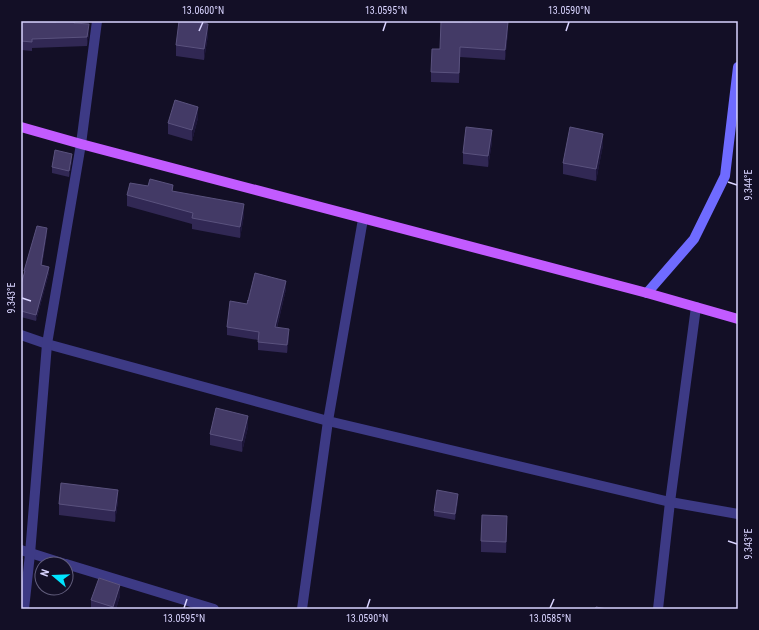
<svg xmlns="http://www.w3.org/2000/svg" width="759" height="630" viewBox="0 0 759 630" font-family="'Roboto Condensed',sans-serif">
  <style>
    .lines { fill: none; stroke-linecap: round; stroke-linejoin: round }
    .street { stroke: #3d3a85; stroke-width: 10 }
    .secondary { stroke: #6f6bff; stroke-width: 10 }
    .primary { stroke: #c25bff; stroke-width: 10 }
    .wall { fill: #312854 }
    .shaded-wall { fill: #1d163a }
    .building { fill: #433a66; stroke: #5a527e }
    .ticks { fill: none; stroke: #d9d4ff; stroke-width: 1.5 }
    .neatline { fill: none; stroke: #d9d4ff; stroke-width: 1.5 }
    .ticks-label { font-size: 10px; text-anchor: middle; fill: #d9d4ff }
  </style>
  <rect width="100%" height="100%" fill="#130f26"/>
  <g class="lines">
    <g class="street">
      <polyline points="21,335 47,344 328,421 670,502 738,514"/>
      <polyline points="21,550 65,564"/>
      <polyline points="66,564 214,609"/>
      <polyline points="24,609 30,554 47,344 81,144 97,21"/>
      <polyline points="302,609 328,421 363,219"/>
      <polyline points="658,609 670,502 696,307"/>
    </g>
    <polyline class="secondary" points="647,293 694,239 725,176 738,67"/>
    <polyline class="primary" points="21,127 81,144 647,293 738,319"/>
  </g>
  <g class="wall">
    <polygon points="21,21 74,23 89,33 87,46 32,48 32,51 21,50"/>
    <polygon points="508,32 505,60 460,57 459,83 431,82 431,72 440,49"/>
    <polygon points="208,35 204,60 176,56 176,45"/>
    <polygon points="198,118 192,141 168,134 168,123"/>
    <polygon points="492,142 488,167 463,164 463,153"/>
    <polygon points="603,145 596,181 563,174 563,163"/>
    <polygon points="72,160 69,177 52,173 52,167"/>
    <polygon points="173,191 244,215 240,238 192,229 192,224 127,206 127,195"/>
    <polygon points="47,233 42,265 49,273 36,321 21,317 21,284 24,275 24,271"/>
    <polygon points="286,289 277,328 289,337 287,353 258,350 258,340 227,335 227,327 247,304 248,301"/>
    <polygon points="248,427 242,452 210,445 210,434"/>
    <polygon points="458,500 455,520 434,516 434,511"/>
    <polygon points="118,501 115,522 59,515 59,504"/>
    <polygon points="507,528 506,553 481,552 481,541"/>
    <polygon points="120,596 116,609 91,609 91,600"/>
  </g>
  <g class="shaded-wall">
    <polygon points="508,22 508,32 505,60 505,50"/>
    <polygon points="89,24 89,33 87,46 87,37"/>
    <polygon points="208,24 208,35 204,60 204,49"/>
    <polygon points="198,107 198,118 192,141 192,130"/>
    <polygon points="492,130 492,142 488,167 488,156"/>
    <polygon points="603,134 603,145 596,181 596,169"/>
    <polygon points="72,154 72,160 69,177 69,171"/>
    <polygon points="244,204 244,215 240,238 240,227"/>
    <polygon points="47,228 47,233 41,271 41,265"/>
    <polygon points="49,267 49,273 36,321 36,315"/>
    <polygon points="286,281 286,289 275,335 275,327"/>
    <polygon points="289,329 289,337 287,353 287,345"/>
    <polygon points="248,416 248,427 242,452 242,441"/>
    <polygon points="118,490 118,501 115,522 115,511"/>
    <polygon points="458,494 458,500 455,520 455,514"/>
    <polygon points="507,516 507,528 506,553 506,542"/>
    <polygon points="120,585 120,596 116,609 113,609 113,607"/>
  </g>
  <g class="building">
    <polygon points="21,21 56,22 56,21 74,21 74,23 89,24 87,37 32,39 32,42 21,41"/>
    <polygon points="179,21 189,21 208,24 204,49 176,45"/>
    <polygon points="441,21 472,22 472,21 492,21 508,22 505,50 460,47 459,73 431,72 432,49 440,49"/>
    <polygon points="175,100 198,107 192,130 168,123"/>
    <polygon points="466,127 492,130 488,156 463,153"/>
    <polygon points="570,127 603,134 596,169 563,163"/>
    <polygon points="55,150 72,154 69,171 52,167"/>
    <polygon points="150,179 173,185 172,191 244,204 240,227 192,218 193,213 127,195 130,183 148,186"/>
    <polygon points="37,226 47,228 41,265 49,267 36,315 21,311 21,284 25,271 24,271"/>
    <polygon points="255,273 286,281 275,327 289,329 287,345 258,342 259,332 227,327 230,301 247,304 248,300 248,301"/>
    <polygon points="216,408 248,416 242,441 210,434"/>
    <polygon points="61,483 118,490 115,511 59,504"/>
    <polygon points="437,490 458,494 455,514 434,511"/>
    <polygon points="482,515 507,516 506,542 481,541"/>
    <polygon points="21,559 22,559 21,570"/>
    <polygon points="99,578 120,585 113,607 91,600"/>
    <polygon points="596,607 607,609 595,609"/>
  </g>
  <path class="ticks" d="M199 31 203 22M383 31 386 22M566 31 569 22M728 182 737 185M22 298 31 301M728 541 737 544M184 608 187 599M367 608 370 599M550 608 554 599"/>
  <rect width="759" height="630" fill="none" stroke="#130f26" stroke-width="44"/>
  <g transform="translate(54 576) rotate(289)"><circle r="19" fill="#130f26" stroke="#625e7d"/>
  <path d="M0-3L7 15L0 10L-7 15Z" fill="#00e5ff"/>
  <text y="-6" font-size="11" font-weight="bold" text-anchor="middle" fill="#d9d4ff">N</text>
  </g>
  <rect x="22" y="22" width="715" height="586" class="neatline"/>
  <g class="ticks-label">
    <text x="203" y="14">13.0600°N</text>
    <text x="386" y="14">13.0595°N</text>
    <text x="569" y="14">13.0590°N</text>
    <text transform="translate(748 185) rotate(-90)" y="4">9.344°E</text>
    <text transform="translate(11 298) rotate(-90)" y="4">9.343°E</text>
    <text transform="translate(748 544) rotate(-90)" y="4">9.343°E</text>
    <text x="184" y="622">13.0595°N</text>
    <text x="367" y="622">13.0590°N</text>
    <text x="550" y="622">13.0585°N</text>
  </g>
</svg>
